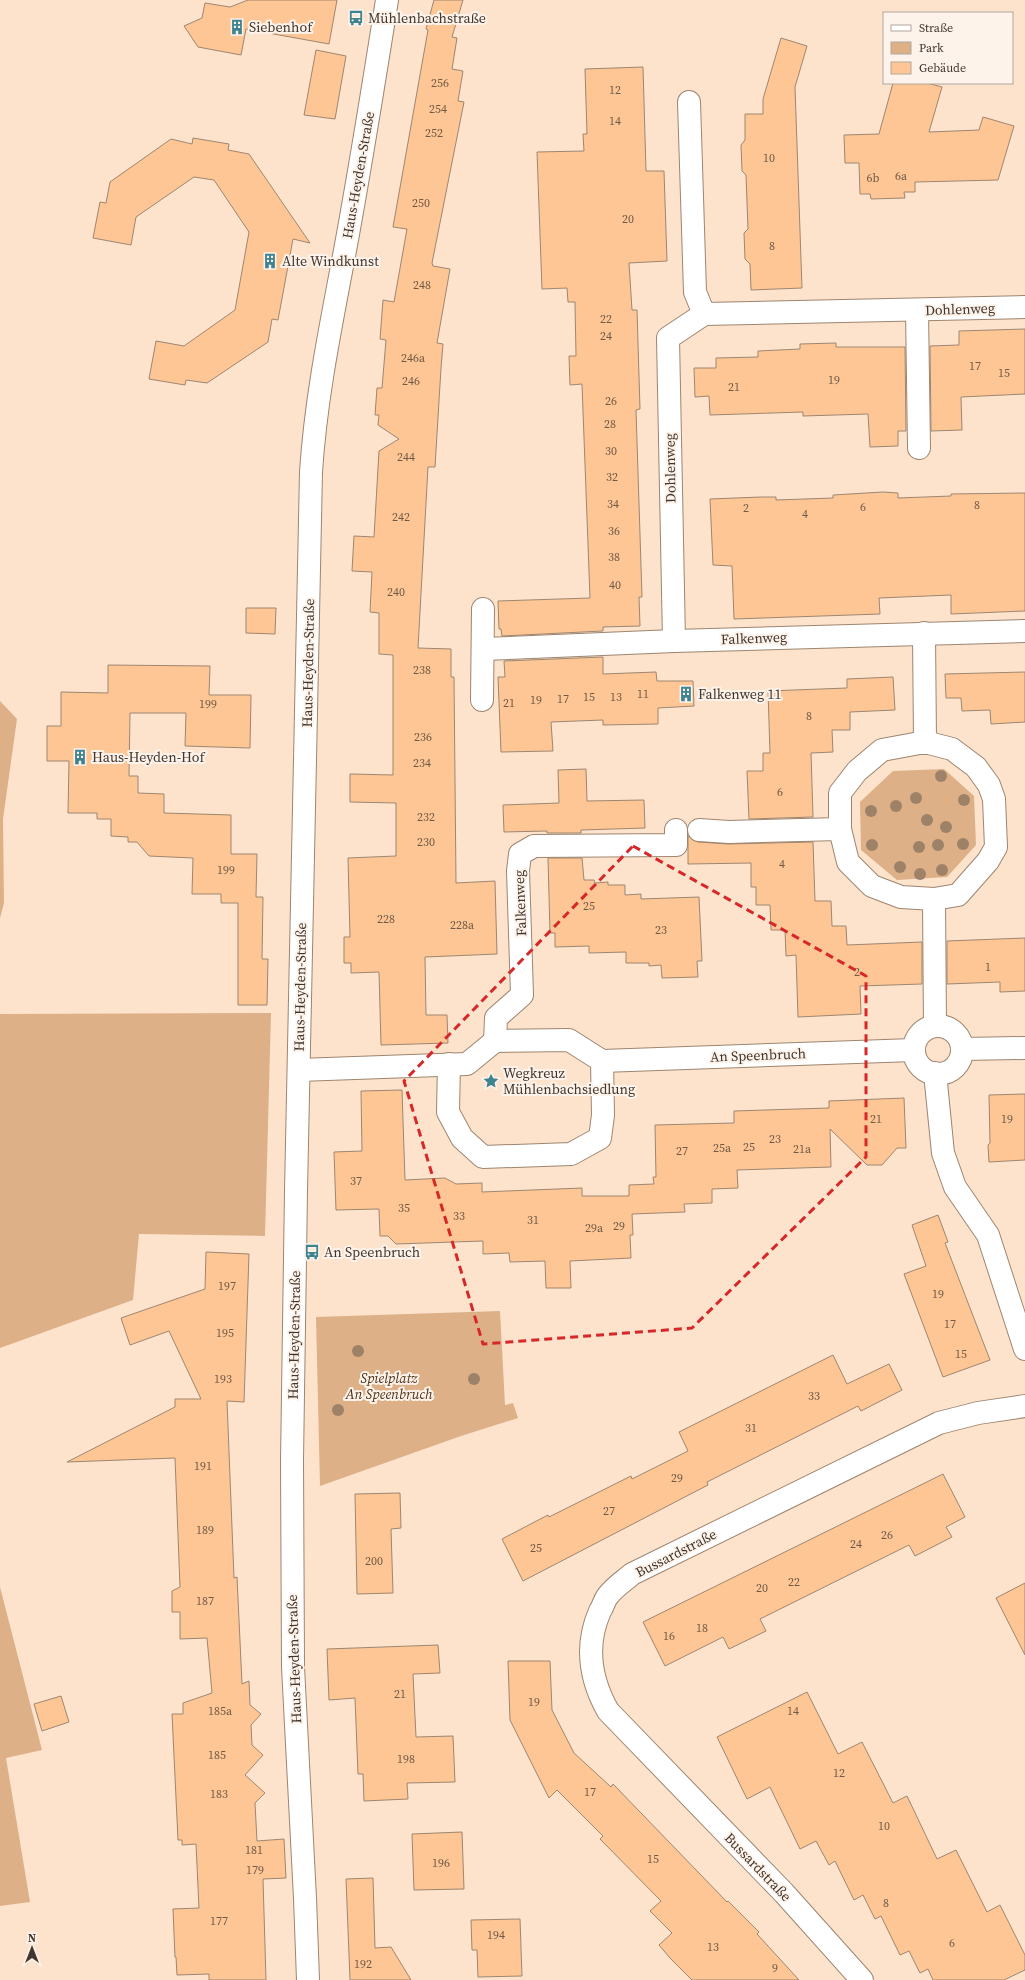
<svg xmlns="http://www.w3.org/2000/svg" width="1025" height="1980" viewBox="0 0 1025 1980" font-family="'Source Serif 4',serif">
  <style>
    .green { fill: #ddb088 }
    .building { fill: #fec694; stroke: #9e8671 }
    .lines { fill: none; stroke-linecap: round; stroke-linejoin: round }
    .minor-casing { stroke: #9d8570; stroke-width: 24 }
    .minor { stroke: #fff; stroke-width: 22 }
    .tree { fill: #9d8268 }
    .marked { fill: none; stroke: #d62828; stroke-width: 3; stroke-dasharray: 8 5; stroke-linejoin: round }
    .labels { text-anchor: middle; stroke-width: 4; stroke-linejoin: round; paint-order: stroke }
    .number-label { font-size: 12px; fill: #705a47 }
    .poi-label { font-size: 14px; fill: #40362d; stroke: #fef3ea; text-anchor: start }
    .street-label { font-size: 14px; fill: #40362d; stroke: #fef3ea }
    .park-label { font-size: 14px; font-style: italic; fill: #4e3217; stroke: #fef3ea }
  </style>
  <rect width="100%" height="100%" fill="#fde3cc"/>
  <g class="green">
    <polygon points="0,701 17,719 3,819 4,903 0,918"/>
    <polygon points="944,769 974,796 976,845 947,877 897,880 861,850 860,802 893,771"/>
    <polygon points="271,1013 265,1236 139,1234 133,1300 0,1348 0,1014"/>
    <polygon points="500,1311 505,1405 513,1403 518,1418 461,1436 320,1486 316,1317"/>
    <polygon points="0,1587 42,1750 6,1758 30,1902 0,1906"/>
  </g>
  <g class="building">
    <polygon points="248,0 337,0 329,44 246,29 241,55 198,47 184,26 202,18 205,3 230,7"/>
    <polygon points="434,0 463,0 452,37 457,38 452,69 463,71 458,101 464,102 432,263 433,266 450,269 437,343 443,344 441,368 435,467 428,467 418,648 451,649 451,677 454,677 456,883 495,881 497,954 425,957 426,1015 447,1015 448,1043 381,1045 379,972 351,973 351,963 344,963 344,937 350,937 348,858 396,856 396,803 350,802 350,774 393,775 393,655 379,654 379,613 370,612 372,572 352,571 354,536 374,537 379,451 399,439 378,425 379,415 375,415 377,388 382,388 386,340 380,339 383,300 394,302 407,229 393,227 428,30 426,29"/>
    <polygon points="781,38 807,46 795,87 802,288 751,290 750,264 745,259 744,233 748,229 746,175 742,171 741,145 745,140 745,114 763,114 763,99"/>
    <polygon points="316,50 346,56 335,119 304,115"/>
    <polygon points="643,67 646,171 664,171 667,261 629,263 632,310 637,310 640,409 636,410 642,597 639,597 640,626 603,627 603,631 502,636 501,629 499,629 498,601 590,598 582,384 570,385 569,356 576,356 575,302 568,302 567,288 542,289 537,152 584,151 583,134 587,134 585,69"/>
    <polygon points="893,83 927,83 942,87 929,132 979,130 983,117 1014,126 998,180 915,182 915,192 904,192 905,198 871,199 870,194 860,194 859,163 845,163 844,135 879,134"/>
    <polygon points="193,138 229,144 228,150 249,154 310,243 293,239 278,320 272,319 268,342 207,383 186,380 185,385 149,379 156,341 184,346 235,310 249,232 214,180 194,177 136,217 131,245 93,238 100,202 106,203 110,182 171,139 192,144"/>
    <polygon points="1025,329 1025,394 961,397 962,430 931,431 930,346 959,345 959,331"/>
    <polygon points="836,343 836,347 905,347 906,431 898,431 898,446 870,447 868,414 803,416 803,412 710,415 709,396 695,397 694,368 716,368 716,358 758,357 758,351 800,349 800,344"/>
    <polygon points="883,492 898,493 898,498 951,496 951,494 1025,493 1025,611 951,614 951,595 879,598 880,614 734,619 732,566 713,565 710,499 761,497 776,497 776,500 833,498 833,495"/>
    <polygon points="246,608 276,608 275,634 246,633"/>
    <polygon points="603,657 603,674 656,672 657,681 693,681 694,706 658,708 658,724 603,725 603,720 551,722 553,751 501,752 498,677 505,677 504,661"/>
    <polygon points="108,665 210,666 209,695 251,695 250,748 185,746 186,713 130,713 129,776 138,776 138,793 164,794 164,813 231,815 231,854 257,854 256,897 263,897 262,959 268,959 267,1005 238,1005 238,903 221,903 221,894 192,894 193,858 149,856 137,842 128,842 128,837 111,836 111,819 97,819 97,813 68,813 69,761 47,761 47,726 61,726 61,692 108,693"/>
    <polygon points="1025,672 1025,722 991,724 990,710 962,711 961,698 946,698 945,674"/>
    <polygon points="893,677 895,710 850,712 850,730 832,730 833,752 811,753 813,817 749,819 747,771 763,771 763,753 770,753 768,691 847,688 847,679"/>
    <polygon points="586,769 587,801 644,800 645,828 581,830 581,833 547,833 547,831 504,832 503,805 559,803 558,770"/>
    <polygon points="688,836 698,842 728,844 813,842 815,901 831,901 832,926 846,926 847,945 922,942 922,984 860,986 861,1014 798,1017 796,955 786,956 785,930 771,930 770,905 756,905 756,887 751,887 751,863 688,864"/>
    <polygon points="548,858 582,858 584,880 594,880 595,883 608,882 608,885 625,885 625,895 641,894 641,899 699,897 702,961 697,961 698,977 662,978 661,965 649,966 649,963 626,963 626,952 589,953 589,946 555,947 555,933 550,933"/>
    <polygon points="1025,938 1025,991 1000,992 1000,982 947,984 947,941"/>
    <polygon points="402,1090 405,1180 445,1178 456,1184 482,1183 482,1192 582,1188 582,1196 629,1196 629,1185 654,1184 653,1177 656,1177 655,1125 734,1123 734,1111 829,1108 829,1101 904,1098 906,1148 897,1148 882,1165 867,1165 830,1129 831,1167 737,1170 738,1188 712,1189 712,1203 684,1204 685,1212 632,1214 633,1235 630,1235 631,1258 570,1261 571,1288 546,1288 545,1261 510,1262 509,1253 483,1254 483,1241 396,1244 388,1236 380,1236 379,1209 336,1210 334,1152 362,1151 361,1091"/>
    <polygon points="1025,1094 1025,1160 989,1162 988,1145 990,1143 989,1095"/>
    <polygon points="938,1215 948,1242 945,1243 990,1360 943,1377 904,1274 926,1266 912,1225"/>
    <polygon points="206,1252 249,1254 244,1402 227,1401 234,1578 237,1577 242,1684 249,1681 250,1705 261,1714 251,1725 252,1745 263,1755 245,1775 265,1793 255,1803 257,1841 284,1839 286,1878 263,1879 266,1980 209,1980 209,1974 177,1975 176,1957 175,1957 173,1909 199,1908 196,1844 182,1845 182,1840 178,1840 172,1714 183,1714 183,1703 212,1693 207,1638 180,1639 180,1612 172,1612 172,1591 180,1587 175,1458 67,1462 175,1407 175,1399 201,1399 169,1331 130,1345 121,1318 205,1289"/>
    <polygon points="833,1355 847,1384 889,1364 902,1390 861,1411 858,1406 707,1482 708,1485 523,1581 502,1539 548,1515 549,1517 631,1476 632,1479 688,1451 679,1432"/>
    <polygon points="943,1474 965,1517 946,1527 952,1537 915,1556 909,1545 760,1619 766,1631 729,1649 723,1637 665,1666 643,1622"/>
    <polygon points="400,1493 401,1528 391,1529 393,1593 357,1594 355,1494"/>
    <polygon points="1025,1583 1025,1655 996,1598"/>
    <polygon points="438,1645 440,1673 413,1674 416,1737 453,1736 455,1782 407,1783 408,1799 364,1801 363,1774 358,1774 355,1698 329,1700 327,1649"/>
    <polygon points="508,1661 550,1661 552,1710 574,1753 611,1787 613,1784 727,1902 728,1901 759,1932 757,1934 799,1980 692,1980 670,1958 659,1945 672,1933 650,1911 661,1901 600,1839 603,1836 557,1790 549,1798 510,1720"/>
    <polygon points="807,1692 838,1754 862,1742 893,1803 907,1796 937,1859 956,1850 987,1912 1000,1905 1025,1955 1025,1970 1004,1980 933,1980 928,1969 920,1973 909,1951 900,1955 881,1916 875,1919 863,1895 854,1900 835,1861 829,1865 816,1841 800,1849 770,1787 747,1799 717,1737"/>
    <polygon points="61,1696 69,1722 42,1731 34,1704"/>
    <polygon points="462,1832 464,1889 414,1890 412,1834"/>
    <polygon points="373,1878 375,1948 391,1947 411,1980 350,1980 346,1879"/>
    <polygon points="520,1919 522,1976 478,1977 477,1950 472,1950 471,1920"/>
  </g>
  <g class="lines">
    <defs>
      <g id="minor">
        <polyline points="689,102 695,292 704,314"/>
        <polyline points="917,311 919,448"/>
        <polyline points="924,633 925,742"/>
        <polyline points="674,641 668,338 704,314 1025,307"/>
        <polyline points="484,649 674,641 1025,631"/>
        <polyline points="482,700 483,609"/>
        <polygon points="925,742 952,749 976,767 989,785 994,799 996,847 988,861 958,895 934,899 901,897 872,886 848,862 840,829 840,793 857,771 882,750"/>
        <polyline points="699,830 729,832 840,829"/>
        <polyline points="934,899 935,1026"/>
        <circle cx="938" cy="1050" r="24"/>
        <polyline points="495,1041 496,1018 522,995 518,871 520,854 534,846 676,845 676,830"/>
        <polyline points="962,1049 1025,1048"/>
        <polyline points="449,1064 448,1112 462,1138 483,1157 571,1154 600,1138 603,1115 602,1061"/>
        <polyline points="299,1070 467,1064 495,1041 569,1040 602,1061 914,1050"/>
        <polyline points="935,1073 943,1153 955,1187 988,1235 1025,1349"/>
        <path d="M308 1980 305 1898 293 1667 292 1461 296 1191 311 472C316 395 332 320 346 245 361 163 374 82 387 0"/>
        <path d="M862 1980 784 1893 608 1711C590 1679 585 1645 600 1611 603 1607 604 1601 607 1597 613 1588 624 1581 632 1574L939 1423 978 1413 1025 1406"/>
      </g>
    </defs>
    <use href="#minor" class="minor-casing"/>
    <use href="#minor" class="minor"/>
  </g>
  <g class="tree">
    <circle cx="941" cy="776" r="6"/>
    <circle cx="916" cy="798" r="6"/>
    <circle cx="964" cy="800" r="6"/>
    <circle cx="896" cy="806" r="6"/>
    <circle cx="871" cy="811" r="6"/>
    <circle cx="927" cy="820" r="6"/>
    <circle cx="946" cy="827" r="6"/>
    <circle cx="963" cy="844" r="6"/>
    <circle cx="872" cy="845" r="6"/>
    <circle cx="938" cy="845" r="6"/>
    <circle cx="919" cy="847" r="6"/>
    <circle cx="900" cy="867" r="6"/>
    <circle cx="942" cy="870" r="6"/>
    <circle cx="920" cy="874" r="6"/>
    <circle cx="358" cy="1351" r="6"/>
    <circle cx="474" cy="1379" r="6"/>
    <circle cx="338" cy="1410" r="6"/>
  </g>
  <path class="marked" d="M633 846 866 976V1157L692 1328 483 1344 404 1081Z"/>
  <defs>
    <symbol id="bus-bare" viewBox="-9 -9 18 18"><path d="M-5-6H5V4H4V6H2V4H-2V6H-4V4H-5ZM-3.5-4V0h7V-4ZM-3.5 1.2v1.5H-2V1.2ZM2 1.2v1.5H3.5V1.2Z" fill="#3f8391" stroke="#fef3ea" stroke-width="2.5" paint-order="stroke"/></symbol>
    <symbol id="building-bare" viewBox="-9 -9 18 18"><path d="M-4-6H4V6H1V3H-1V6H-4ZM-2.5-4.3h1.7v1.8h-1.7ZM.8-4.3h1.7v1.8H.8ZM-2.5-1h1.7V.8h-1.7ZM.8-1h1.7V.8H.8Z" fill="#3f8391" stroke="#fef3ea" stroke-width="2.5" paint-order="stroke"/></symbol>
    <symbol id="sight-bare" viewBox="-9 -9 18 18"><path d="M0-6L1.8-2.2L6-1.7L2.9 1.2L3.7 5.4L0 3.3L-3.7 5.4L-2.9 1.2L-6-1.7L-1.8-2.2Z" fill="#3f8391" stroke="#fef3ea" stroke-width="2.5" paint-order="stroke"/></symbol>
  </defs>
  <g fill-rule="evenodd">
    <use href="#bus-bare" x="345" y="7" width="22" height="22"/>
    <use href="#building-bare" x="226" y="16" width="22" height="22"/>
    <use href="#building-bare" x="259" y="250" width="22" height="22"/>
    <use href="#building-bare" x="675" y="683" width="22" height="22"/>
    <use href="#building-bare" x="69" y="746" width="22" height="22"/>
    <use href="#sight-bare" x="480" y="1070" width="22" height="22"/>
    <use href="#bus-bare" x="301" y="1241" width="22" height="22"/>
  </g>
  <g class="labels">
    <g class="number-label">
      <text x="440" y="87">256</text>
      <text x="615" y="94">12</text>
      <text x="438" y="113">254</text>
      <text x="615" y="125">14</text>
      <text x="434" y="137">252</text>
      <text x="769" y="162">10</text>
      <text x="901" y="180">6a</text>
      <text x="873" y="182">6b</text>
      <text x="421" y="207">250</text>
      <text x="628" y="223">20</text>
      <text x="772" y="250">8</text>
      <text x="422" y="289">248</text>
      <text x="606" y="323">22</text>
      <text x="606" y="340">24</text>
      <text x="413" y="362">246a</text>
      <text x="975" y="370">17</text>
      <text x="1004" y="377">15</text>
      <text x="834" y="384">19</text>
      <text x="411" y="385">246</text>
      <text x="734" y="391">21</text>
      <text x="611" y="405">26</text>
      <text x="610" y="428">28</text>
      <text x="611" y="455">30</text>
      <text x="406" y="461">244</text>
      <text x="612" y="481">32</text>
      <text x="613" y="508">34</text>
      <text x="977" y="509">8</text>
      <text x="863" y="511">6</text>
      <text x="746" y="512">2</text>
      <text x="805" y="518">4</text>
      <text x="401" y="521">242</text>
      <text x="614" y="535">36</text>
      <text x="614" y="561">38</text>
      <text x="615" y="589">40</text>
      <text x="396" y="596">240</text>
      <text x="422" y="674">238</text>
      <text x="643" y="698">11</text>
      <text x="589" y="701">15</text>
      <text x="616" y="701">13</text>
      <text x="563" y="703">17</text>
      <text x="536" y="704">19</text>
      <text x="509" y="707">21</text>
      <text x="208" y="708">199</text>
      <text x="809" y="720">8</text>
      <text x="423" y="741">236</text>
      <text x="422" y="767">234</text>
      <text x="780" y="796">6</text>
      <text x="426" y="821">232</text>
      <text x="426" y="846">230</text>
      <text x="782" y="868">4</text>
      <text x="226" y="874">199</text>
      <text x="589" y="910">25</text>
      <text x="386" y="923">228</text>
      <text x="462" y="929">228a</text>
      <text x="661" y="934">23</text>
      <text x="988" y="971">1</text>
      <text x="857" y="976">2</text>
      <text x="876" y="1123">21</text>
      <text x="1007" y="1123">19</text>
      <text x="775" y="1143">23</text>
      <text x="749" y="1151">25</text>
      <text x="722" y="1152">25a</text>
      <text x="802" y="1153">21a</text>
      <text x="682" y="1155">27</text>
      <text x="356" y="1185">37</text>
      <text x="404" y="1212">35</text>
      <text x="459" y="1220">33</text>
      <text x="533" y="1224">31</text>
      <text x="619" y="1230">29</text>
      <text x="594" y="1232">29a</text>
      <text x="227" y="1290">197</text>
      <text x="938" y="1298">19</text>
      <text x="950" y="1328">17</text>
      <text x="225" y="1337">195</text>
      <text x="961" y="1358">15</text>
      <text x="223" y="1383">193</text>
      <text x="814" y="1400">33</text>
      <text x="751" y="1432">31</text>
      <text x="203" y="1470">191</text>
      <text x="677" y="1482">29</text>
      <text x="609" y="1515">27</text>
      <text x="205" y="1534">189</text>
      <text x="887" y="1539">26</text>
      <text x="856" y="1548">24</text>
      <text x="536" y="1552">25</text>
      <text x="374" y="1565">200</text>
      <text x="794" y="1586">22</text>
      <text x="762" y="1592">20</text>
      <text x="205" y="1605">187</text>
      <text x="702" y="1632">18</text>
      <text x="669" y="1640">16</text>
      <text x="400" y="1698">21</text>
      <text x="534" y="1706">19</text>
      <text x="220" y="1715">185a</text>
      <text x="793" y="1715">14</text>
      <text x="217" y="1759">185</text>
      <text x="406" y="1763">198</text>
      <text x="839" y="1777">12</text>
      <text x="590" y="1796">17</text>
      <text x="219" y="1798">183</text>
      <text x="884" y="1830">10</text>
      <text x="254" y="1854">181</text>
      <text x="653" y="1863">15</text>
      <text x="441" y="1867">196</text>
      <text x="255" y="1874">179</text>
      <text x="886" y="1907">8</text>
      <text x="219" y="1925">177</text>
      <text x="496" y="1939">194</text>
      <text x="952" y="1947">6</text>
      <text x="713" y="1951">13</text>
      <text x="363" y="1968">192</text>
      <text x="775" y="1972">9</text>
    </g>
    <g class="poi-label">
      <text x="368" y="23">Mühlenbachstraße</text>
      <text x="249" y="32">Siebenhof</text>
      <text x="282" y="266">Alte Windkunst</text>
      <text x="698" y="699">Falkenweg 11</text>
      <text x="92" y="762">Haus-Heyden-Hof</text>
      <text x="503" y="1078">Wegkreuz<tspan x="503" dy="16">Mühlenbachsiedlung</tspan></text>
      <text x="324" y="1257">An Speenbruch</text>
    </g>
    <g class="street-label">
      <text transform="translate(358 175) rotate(-80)" y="5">Haus-Heyden-Straße</text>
      <text transform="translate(960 309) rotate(-2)" y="5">Dohlenweg</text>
      <text transform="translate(670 468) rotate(-91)" y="5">Dohlenweg</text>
      <text transform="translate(754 638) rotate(-2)" y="5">Falkenweg</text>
      <text transform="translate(308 663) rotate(-89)" y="5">Haus-Heyden-Straße</text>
      <text transform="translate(520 903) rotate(-92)" y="5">Falkenweg</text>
      <text transform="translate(300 987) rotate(-89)" y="5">Haus-Heyden-Straße</text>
      <text transform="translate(758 1055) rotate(-2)" y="5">An Speenbruch</text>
      <text transform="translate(294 1335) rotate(-89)" y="5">Haus-Heyden-Straße</text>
      <text transform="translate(676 1553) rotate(-27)" y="5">Bussardstraße</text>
      <text transform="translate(294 1659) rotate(-92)" y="5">Haus-Heyden-Straße</text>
      <text transform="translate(758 1867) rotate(46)" y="5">Bussardstraße</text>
    </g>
    <g class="park-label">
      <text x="389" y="1383">Spielplatz<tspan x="389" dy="16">An Speenbruch</tspan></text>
    </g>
  </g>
  <rect x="883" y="12" width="130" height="72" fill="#fef3ea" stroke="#b2a79e"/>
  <rect x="891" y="25" width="20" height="6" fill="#ffffff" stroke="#b2a79e"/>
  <text x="919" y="32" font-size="12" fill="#40362d">Straße</text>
  <rect x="891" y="42" width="20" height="12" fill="#ddb088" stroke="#b2a79e"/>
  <text x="919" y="52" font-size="12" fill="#40362d">Park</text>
  <rect x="891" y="62" width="20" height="12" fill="#fec694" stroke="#b2a79e"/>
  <text x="919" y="72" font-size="12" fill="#40362d">Gebäude</text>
  <g transform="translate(32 1948)" stroke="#fef3ea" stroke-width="3" paint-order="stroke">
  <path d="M0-3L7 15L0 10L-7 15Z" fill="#40362d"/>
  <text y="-6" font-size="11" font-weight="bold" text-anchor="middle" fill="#40362d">N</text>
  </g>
</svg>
